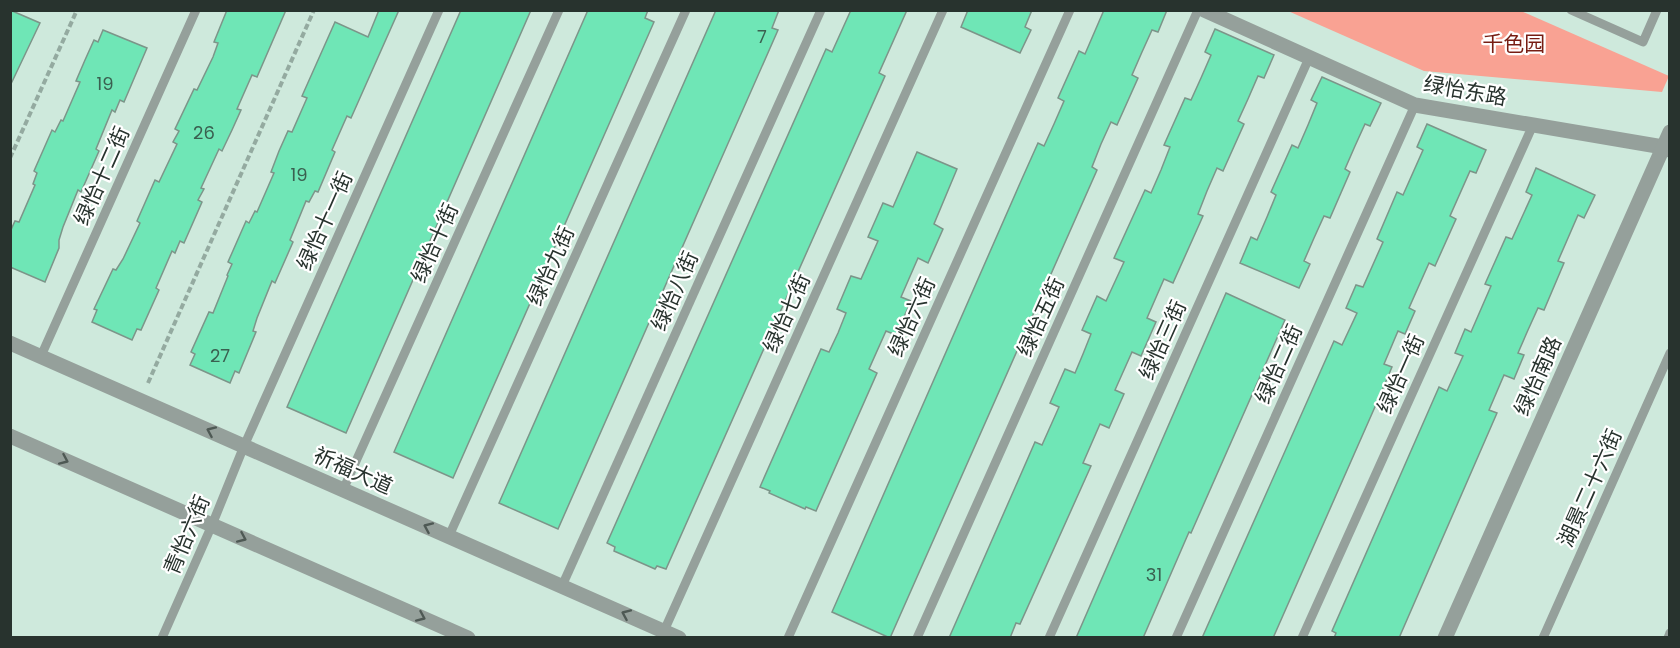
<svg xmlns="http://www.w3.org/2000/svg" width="1680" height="648" viewBox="0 0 1680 648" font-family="Poppins,'Noto Sans SC',sans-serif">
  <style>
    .green { fill: #f9a293 }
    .building { fill: #6fe6b6; stroke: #7c9589; stroke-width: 1.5 }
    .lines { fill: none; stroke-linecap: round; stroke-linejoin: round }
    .path { stroke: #94aaa0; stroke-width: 4; stroke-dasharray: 6 3; stroke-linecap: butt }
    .service { stroke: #95a09b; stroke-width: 9 }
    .minor { stroke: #95a09b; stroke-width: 15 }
    .oneway { stroke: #4e5954 }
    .labels { text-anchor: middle; stroke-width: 4.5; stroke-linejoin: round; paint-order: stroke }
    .number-label { font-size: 18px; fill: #3a6050 }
    .park-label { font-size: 21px; fill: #771d13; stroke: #fff }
    .street-label { font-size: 21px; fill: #28332e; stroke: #fff }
  </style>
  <rect width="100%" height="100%" fill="#cee9dc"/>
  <polygon class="green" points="1288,11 1521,11 1669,76 1662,92 1424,71"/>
  <g class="building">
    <polygon points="10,10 40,23 10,86"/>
    <polygon points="227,10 286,10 257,77 252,75 237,109 241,110 232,130 222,151 219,149 201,188 204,189 198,200 202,202 184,243 180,241 175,253 172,251 156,288 159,290 141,330 137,329 132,340 92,322 97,310 94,309 113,269 116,270 123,259 140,223 137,221 155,180 159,182 177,144 173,142 179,131 175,129 194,89 197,90 213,57 218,43 214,42"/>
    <polygon points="379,10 399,10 351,118 347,116 332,150 335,152 318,192 315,191 309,202 306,201 290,240 293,242 275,283 272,281 257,318 253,331 256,332 239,373 235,371 230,383 190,365 195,354 191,352 209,312 213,313 228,276 227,275 232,264 228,262 246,221 249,223 255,211 257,212 274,173 271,172 279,151 288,131 292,132 307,98 302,96 335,22 368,37"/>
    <polygon points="461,10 531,10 346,433 287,407"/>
    <polygon points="588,10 648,10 645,18 654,22 453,478 394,452"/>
    <polygon points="716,10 779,10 772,28 778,30 558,529 499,503"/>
    <polygon points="851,10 907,10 879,73 885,76 666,569 657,566 655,569 614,551 615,547 607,543 826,49 832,52"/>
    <polygon points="968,10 1032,10 1025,27 1031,30 1020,53 961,27"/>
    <polygon points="1104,10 1167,10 1158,32 1152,30 1142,52 1132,75 1138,78 1117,125 1111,122 1101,144 1092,167 1097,170 890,638 832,612 1021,181 1038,143 1044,146 1054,124 1064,101 1058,98 1079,51 1085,54"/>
    <polygon points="1215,29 1274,55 1264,78 1258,76 1248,99 1238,121 1244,124 1223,171 1217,168 1207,191 1198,214 1203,216 1173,283 1164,279 1147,318 1156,322 1141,356 1132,352 1115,390 1124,394 1109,428 1100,424 1083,463 1091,466 1020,624 1016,623 1010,638 949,638 1035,442 1042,445 1059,407 1050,403 1065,369 1075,373 1083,354 1091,334 1082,330 1097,296 1106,301 1124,262 1114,258 1145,190 1151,193 1161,170 1170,147 1164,145 1185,98 1191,100 1201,78 1211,55 1205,52"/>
    <polygon points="103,30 147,48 124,102 120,100 115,112 112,110 96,149 99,151 81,192 78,190 63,227 59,240 59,248 45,282 10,267 10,232 15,221 19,222 35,185 33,184 37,173 34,171 52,130 55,132 61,120 63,121 80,82 76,81 85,60 94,40 98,42"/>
    <polygon points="1322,77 1381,103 1370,126 1365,124 1355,146 1345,169 1350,172 1330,218 1324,216 1314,238 1304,261 1310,264 1299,288 1240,263 1251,237 1257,240 1267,217 1276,195 1271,192 1292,145 1298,148 1308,125 1317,103 1311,100"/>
    <polygon points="1427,124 1486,150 1476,173 1470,171 1450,216 1456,219 1435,266 1429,263 1409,308 1415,311 1405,334 1398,331 1384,364 1392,367 1378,400 1273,638 1202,638 1334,341 1342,345 1357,313 1346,308 1356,285 1363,287 1383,242 1377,239 1397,192 1403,195 1423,150 1417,147"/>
    <polygon points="917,152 957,169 934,224 943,229 928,263 918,258 901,297 911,301 896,335 886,331 869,369 877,373 816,511 806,507 805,509 769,493 770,491 760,487 821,349 829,352 838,333 846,313 837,309 851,276 861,279 878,241 868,237 883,203 893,207"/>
    <polygon points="1536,168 1595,195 1584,218 1578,215 1558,261 1564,263 1544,310 1538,308 1528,330 1518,353 1524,355 1514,379 1504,375 1489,410 1497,413 1399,638 1334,638 1336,633 1332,631 1439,387 1447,391 1463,356 1455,353 1465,329 1471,332 1491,286 1485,284 1506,237 1512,239 1532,195 1526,192"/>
    <polygon points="1226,293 1285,320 1273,347 1191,533 1189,532 1143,638 1076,638"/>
  </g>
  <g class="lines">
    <g class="path">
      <polyline points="10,158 77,10"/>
      <polyline points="148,383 314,10"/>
    </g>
    <g class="service">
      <polyline points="1571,10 1643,42 1657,10"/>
      <polyline points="41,356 196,10"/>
      <polyline points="343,490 559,10"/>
      <polyline points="449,536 686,10"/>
      <polyline points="562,586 821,10"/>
      <polyline points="664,631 943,10"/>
      <polyline points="162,638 212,525 244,446 439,10"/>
      <polyline points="788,638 1070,10"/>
      <polyline points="917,638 1198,10"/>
      <polyline points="1049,638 1309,58"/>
      <polyline points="1176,638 1415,105"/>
      <polyline points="1302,638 1533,125"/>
      <polyline points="1543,638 1670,353"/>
      <polyline points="1668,638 1670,633"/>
    </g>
    <g class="minor">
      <polyline points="1204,10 1415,105 1663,147 1670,150"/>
      <polyline points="10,343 679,638"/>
      <polyline points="10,436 468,638"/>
      <polyline points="1445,638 1670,132"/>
    </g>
  </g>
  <defs><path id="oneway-chevron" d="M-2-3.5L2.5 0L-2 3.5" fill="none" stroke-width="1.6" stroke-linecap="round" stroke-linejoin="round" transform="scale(1.5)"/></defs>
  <g class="oneway">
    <use href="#oneway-chevron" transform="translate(211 431) rotate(-156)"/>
    <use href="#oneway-chevron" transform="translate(64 460) rotate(24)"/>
    <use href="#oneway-chevron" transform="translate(428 527) rotate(-156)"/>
    <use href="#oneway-chevron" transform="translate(242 538) rotate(24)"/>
    <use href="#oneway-chevron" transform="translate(626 614) rotate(-156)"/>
    <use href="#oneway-chevron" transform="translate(421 617) rotate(24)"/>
  </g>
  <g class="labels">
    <g class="number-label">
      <text x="762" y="43">7</text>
      <text x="105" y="90">19</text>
      <text x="204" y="139">26</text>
      <text x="299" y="181">19</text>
      <text x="220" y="362">27</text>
      <text x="1154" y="581">31</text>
    </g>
    <g class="park-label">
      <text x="1514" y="51">千色园</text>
    </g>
    <g class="street-label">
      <text transform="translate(1465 91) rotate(10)" y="7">绿怡东路</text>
      <text transform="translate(102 176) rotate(-66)" y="7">绿怡十二街</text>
      <text transform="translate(325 221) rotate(-66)" y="7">绿怡十一街</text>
      <text transform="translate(435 243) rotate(-66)" y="7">绿怡十街</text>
      <text transform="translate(551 266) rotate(-66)" y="7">绿怡九街</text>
      <text transform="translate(675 291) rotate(-66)" y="7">绿怡八街</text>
      <text transform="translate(787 313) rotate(-66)" y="7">绿怡七街</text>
      <text transform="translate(912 317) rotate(-66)" y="7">绿怡六街</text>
      <text transform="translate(1041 317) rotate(-66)" y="7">绿怡五街</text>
      <text transform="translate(1163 340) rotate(-66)" y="7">绿怡三街</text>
      <text transform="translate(1279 364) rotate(-66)" y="7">绿怡二街</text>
      <text transform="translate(1401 374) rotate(-66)" y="7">绿怡一街</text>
      <text transform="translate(1538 376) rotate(-66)" y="7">绿怡南路</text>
      <text transform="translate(353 471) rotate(24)" y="7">祈福大道</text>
      <text transform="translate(1590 488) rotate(-66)" y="7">湖景二十六街</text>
      <text transform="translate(187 535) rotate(-67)" y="7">青怡六街</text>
    </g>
  </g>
  <rect width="1680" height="648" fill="none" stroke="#28332e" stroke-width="24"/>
</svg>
